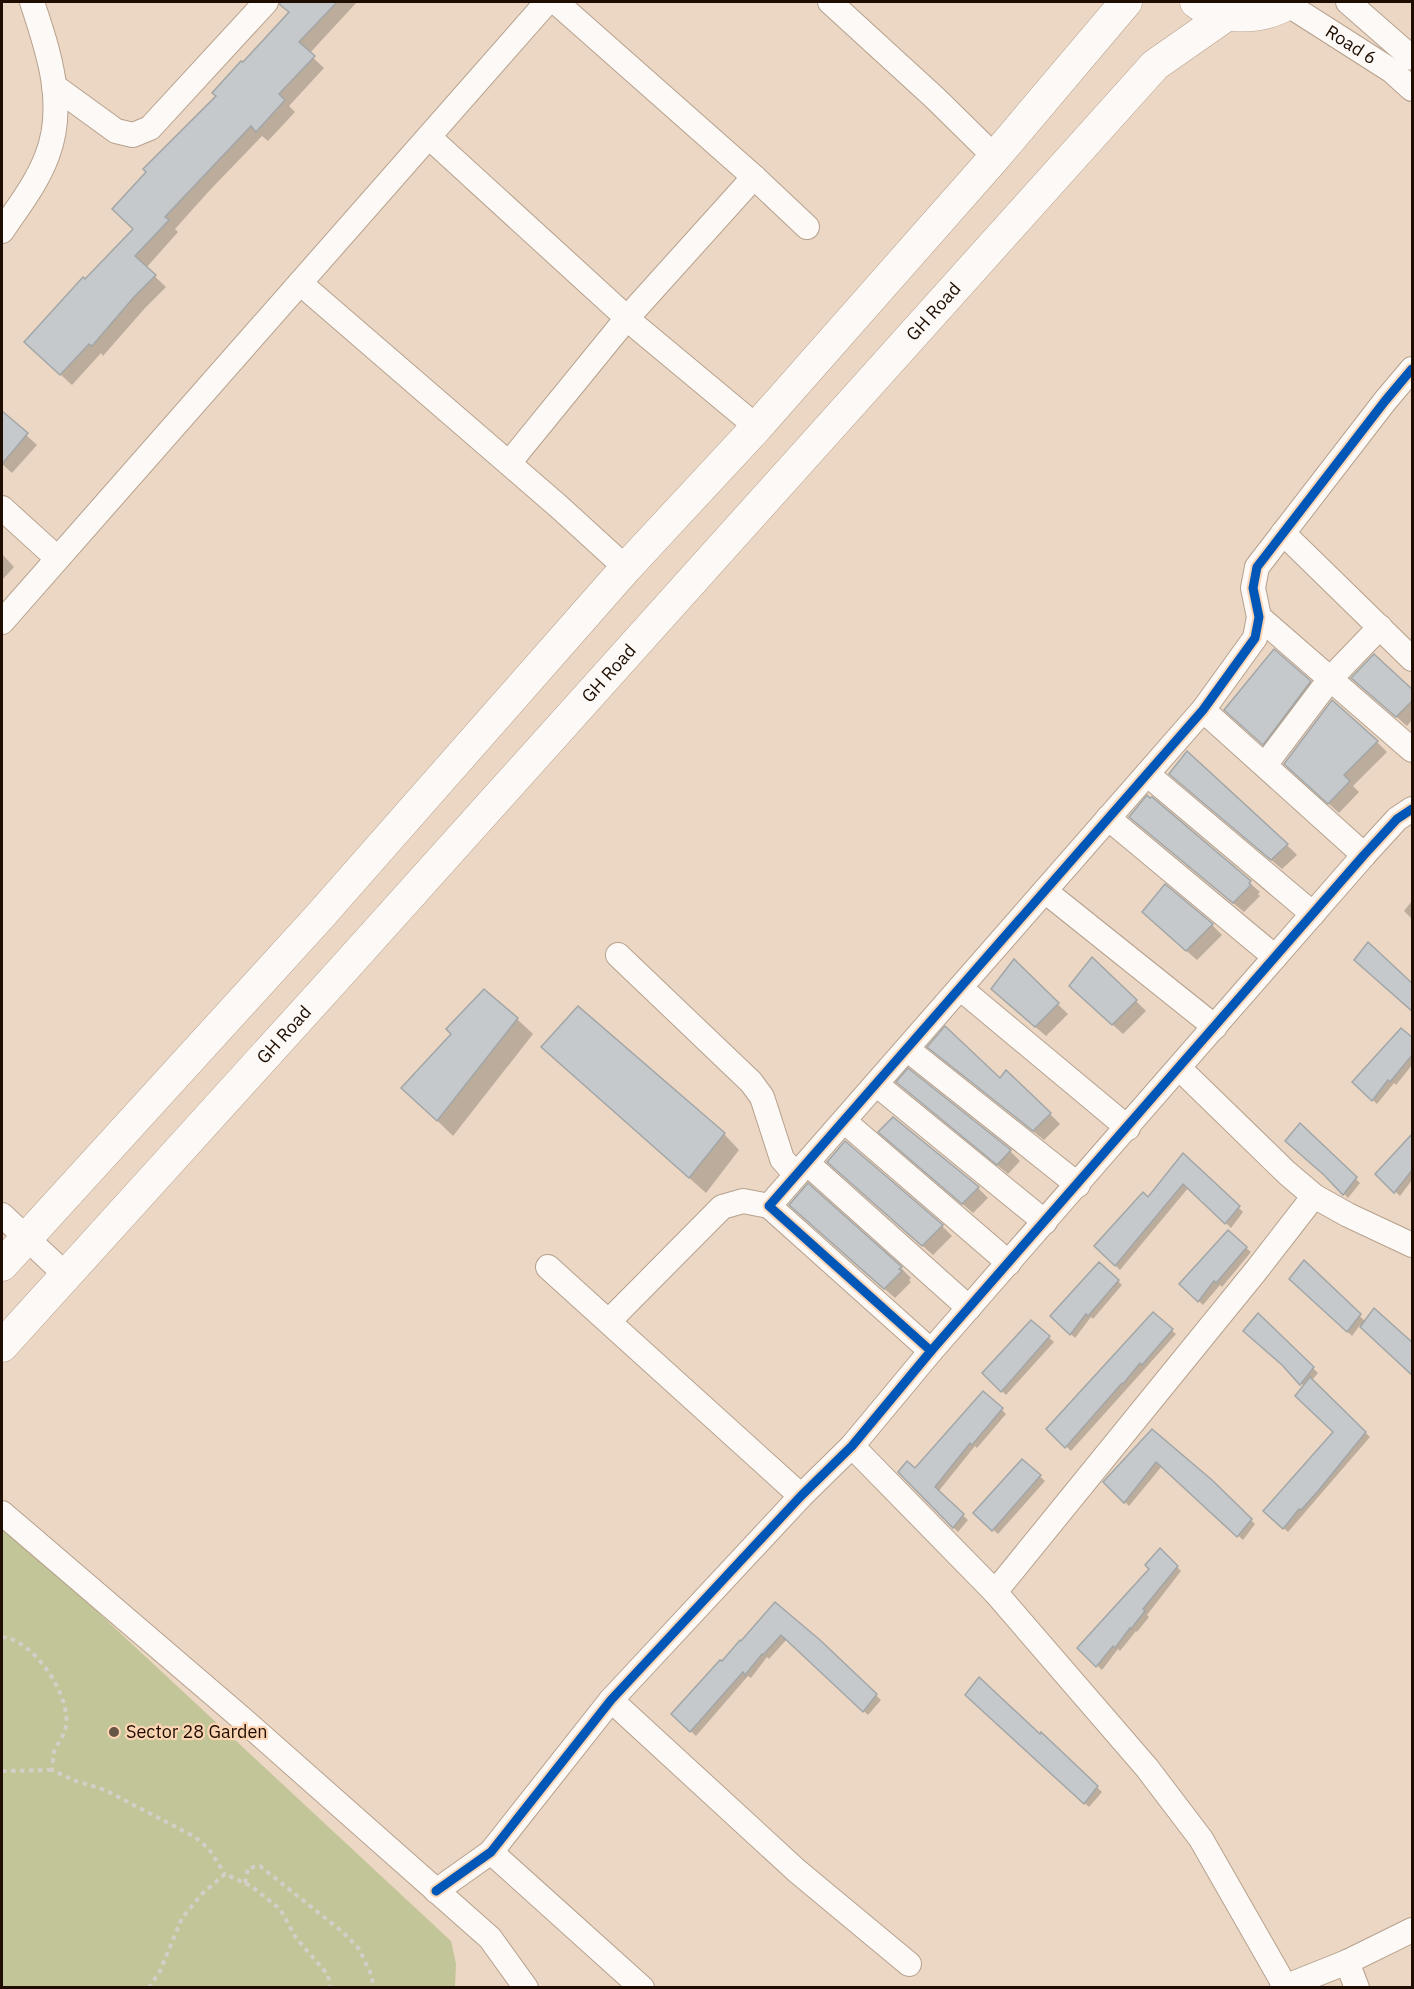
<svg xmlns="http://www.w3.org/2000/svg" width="1414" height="1989" viewBox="0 0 1414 1989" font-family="'IBM Plex Sans',sans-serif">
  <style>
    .green { fill: #c2c597 }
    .shadow { fill: #0003 }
    .building { fill: #c6c9cb; stroke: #a2a6a7; stroke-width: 1.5 }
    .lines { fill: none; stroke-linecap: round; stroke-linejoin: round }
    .minor-casing { stroke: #b6a18d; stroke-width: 26 }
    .major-casing { stroke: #b6a18d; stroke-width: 33 }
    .path { stroke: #d5cec8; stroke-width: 4; stroke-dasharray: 4.5 4.5; stroke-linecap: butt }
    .minor { stroke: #fcf9f6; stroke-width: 24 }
    .major { stroke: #fcf9f6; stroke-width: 32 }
    .cycleway-casing { stroke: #fcd6b4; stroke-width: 13 }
    .cycleway { stroke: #0057b8; stroke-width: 9 }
    .poi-dot { fill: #665445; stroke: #fcd6b4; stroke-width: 2 }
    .labels { text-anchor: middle; stroke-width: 4.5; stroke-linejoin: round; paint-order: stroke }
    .street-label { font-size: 18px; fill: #1e0d00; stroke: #fcd6b4 }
    .poi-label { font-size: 18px; fill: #1e0d00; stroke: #fcd6b4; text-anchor: start }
  </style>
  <rect width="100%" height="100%" fill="#ecd7c4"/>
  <polygon class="green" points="2,1523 451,1941 456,1964 455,1987 2,1987"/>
  <g class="shadow">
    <polygon points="291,2 357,2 309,54 324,68 289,106 295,112 268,141 262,136 210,190 175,229 178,232 146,268 166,287 145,308 103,356 101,353 72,385 37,353 86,281 134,229 217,96 243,64 290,13 286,8"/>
    <polygon points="2,413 37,445 12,473 2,464"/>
    <polygon points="2,554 14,567 2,580"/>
    <polygon points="1310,682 1320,692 1274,753 1236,720"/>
    <polygon points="1363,688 1412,692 1412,720 1407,726"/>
    <polygon points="1377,742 1387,752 1353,786 1359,792 1339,813 1296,774"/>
    <polygon points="1181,784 1287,845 1297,855 1282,869"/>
    <polygon points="1152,799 1260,892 1258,894 1260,896 1244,912 1141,827"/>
    <polygon points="1412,901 1412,919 1404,911"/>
    <polygon points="1154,922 1212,925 1222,935 1197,960"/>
    <polygon points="1014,962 1068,1014 1046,1036 1003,999"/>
    <polygon points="1081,996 1136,1001 1146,1011 1123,1034"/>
    <polygon points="517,1019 533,1034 453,1136 419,1103 453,1034"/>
    <polygon points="1412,1040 1412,1065 1396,1085 1394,1083 1377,1104 1355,1082"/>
    <polygon points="543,1047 724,1134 739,1150 706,1193"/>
    <polygon points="929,1047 1000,1080 1050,1114 1060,1124 1044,1140 939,1057"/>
    <polygon points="909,1070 1010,1151 1020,1161 1008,1174 908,1092"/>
    <polygon points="1300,1125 1360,1183 1348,1198 1329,1178"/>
    <polygon points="1412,1135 1412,1180 1400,1196 1377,1174"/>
    <polygon points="891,1142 978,1188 988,1198 973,1213"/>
    <polygon points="1183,1155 1243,1212 1231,1228 1189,1187 1120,1270 1096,1246 1148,1199"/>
    <polygon points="839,1172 942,1226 952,1236 933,1255"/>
    <polygon points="801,1215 901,1268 911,1278 909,1280 911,1282 895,1298"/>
    <polygon points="1246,1248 1251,1252 1222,1287 1220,1285 1203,1305 1181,1284"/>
    <polygon points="1304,1263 1366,1322 1412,1374 1360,1325 1352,1336 1291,1278"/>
    <polygon points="1118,1281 1122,1285 1093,1319 1091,1317 1075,1338 1052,1316"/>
    <polygon points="1258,1315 1318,1373 1312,1380 1370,1437 1288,1532 1265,1511 1335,1432 1304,1386 1286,1368"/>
    <polygon points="1031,1322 1054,1342 1006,1395 984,1373"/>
    <polygon points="1171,1330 1176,1334 1071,1451 1048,1429"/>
    <polygon points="1001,1409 1006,1414 977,1448 975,1446 938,1492 968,1520 958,1532 900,1472 915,1470"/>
    <polygon points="1152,1431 1211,1481 1255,1524 1243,1540 1162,1466 1129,1506 1105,1482"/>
    <polygon points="1022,1461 1045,1481 998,1534 975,1513"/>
    <polygon points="1160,1550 1181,1571 1147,1615 1149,1617 1137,1632 1136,1631 1120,1651 1118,1649 1102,1670 1079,1648 1151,1569"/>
    <polygon points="775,1604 819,1641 881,1700 868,1715 787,1639 769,1659 767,1657 751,1678 748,1676 696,1736 673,1714"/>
    <polygon points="967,1695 1040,1736 1057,1749 1102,1792 1089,1807"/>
  </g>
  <g class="building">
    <polygon points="280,2 337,2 299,42 315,56 279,94 285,100 256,132 251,126 165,217 169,220 135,256 156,275 134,297 92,346 89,344 60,375 24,342 83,277 85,279 133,229 112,209 146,172 143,169 216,96 212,93 241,61 243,62 289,12 280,5"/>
    <polygon points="2,411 28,433 2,464"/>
    <polygon points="1274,649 1311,681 1263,745 1224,710"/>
    <polygon points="1374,654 1413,690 1413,700 1396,717 1351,678"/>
    <polygon points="1332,700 1378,741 1344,775 1350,781 1328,804 1284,764"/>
    <polygon points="1187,751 1288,844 1271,860 1169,774"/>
    <polygon points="1147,795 1150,798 1152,797 1251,881 1249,883 1251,885 1233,903 1129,817"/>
    <polygon points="1165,884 1213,924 1186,951 1142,912"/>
    <polygon points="1368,942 1413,984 1413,1012 1354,960"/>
    <polygon points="1092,957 1137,1000 1112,1025 1069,986"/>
    <polygon points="1014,959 1059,1003 1035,1027 991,989"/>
    <polygon points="484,989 518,1018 437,1121 401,1088 451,1034 446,1029"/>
    <polygon points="578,1006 725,1133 689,1178 541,1047"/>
    <polygon points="945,1026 1000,1078 1006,1070 1051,1113 1033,1131 927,1047"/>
    <polygon points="1401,1028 1413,1038 1413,1054 1390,1082 1388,1080 1372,1101 1352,1082"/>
    <polygon points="908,1068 1011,1150 997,1165 896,1082"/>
    <polygon points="893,1117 979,1187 962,1204 878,1132"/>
    <polygon points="1300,1123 1357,1177 1343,1195 1324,1175 1285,1141"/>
    <polygon points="1413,1133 1413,1169 1394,1193 1375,1174"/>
    <polygon points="845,1141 943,1225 922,1246 827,1162"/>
    <polygon points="1183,1153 1240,1206 1225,1224 1183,1184 1115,1266 1094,1246 1143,1192 1148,1197"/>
    <polygon points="808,1183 902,1267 899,1269 902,1271 884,1289 789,1205"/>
    <polygon points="1228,1230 1247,1247 1216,1283 1214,1281 1198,1302 1179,1284"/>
    <polygon points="1304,1260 1361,1314 1347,1332 1289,1279"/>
    <polygon points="1099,1262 1119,1280 1088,1316 1086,1314 1070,1335 1050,1316"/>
    <polygon points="1374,1308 1413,1343 1413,1376 1360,1327"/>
    <polygon points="1153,1312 1173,1329 1142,1365 1140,1363 1123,1384 1122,1383 1065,1448 1046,1429"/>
    <polygon points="1258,1313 1314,1367 1300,1385 1282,1365 1243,1331"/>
    <polygon points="1031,1320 1050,1336 1001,1392 982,1373"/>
    <polygon points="1310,1377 1366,1432 1318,1491 1301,1510 1299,1509 1283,1529 1263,1511 1333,1432 1295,1396"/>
    <polygon points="983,1391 1003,1408 972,1445 970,1443 935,1487 964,1514 953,1528 898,1472 907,1461 915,1468"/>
    <polygon points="1152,1429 1212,1480 1252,1519 1237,1537 1156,1462 1124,1503 1103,1482"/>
    <polygon points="1022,1459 1041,1475 992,1531 973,1513"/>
    <polygon points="1160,1548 1178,1566 1143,1609 1145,1611 1131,1629 1130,1628 1115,1648 1113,1646 1096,1667 1077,1648 1149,1569 1145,1565"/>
    <polygon points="775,1602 820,1640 877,1694 863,1712 781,1635 763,1655 762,1654 745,1675 743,1672 690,1732 671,1714 720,1660 722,1661 740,1640 741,1641"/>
    <polygon points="979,1677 1040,1734 1041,1732 1058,1748 1098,1786 1084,1804 965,1695"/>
  </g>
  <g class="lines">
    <defs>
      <g id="minor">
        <polyline points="556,2 754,177 807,227"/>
        <polyline points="830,2 935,98 995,157"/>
        <polyline points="1348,2 1412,58"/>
        <path id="s1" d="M1287 4 1392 71 1412 89"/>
        <polyline points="54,86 116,131 133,135 150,128 266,2"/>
        <polyline points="429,137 638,328 757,427"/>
        <path d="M2 231C18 207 37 183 47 156 67 105 48 50 32 2"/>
        <polyline points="300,283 557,505 626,568"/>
        <polyline points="509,463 627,318 754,177"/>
        <polyline points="2,508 57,558"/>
        <polyline points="1283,533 1412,659"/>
        <polyline points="1259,617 1412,750"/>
        <polyline points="2,622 547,2"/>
        <polyline points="1203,710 1364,855"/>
        <polyline points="1265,765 1330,679 1380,627"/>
        <polyline points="1147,774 1313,914"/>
        <polyline points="1108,818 1275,957"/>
        <polyline points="1045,891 1215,1027"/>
        <polyline points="618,955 751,1082 762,1097 782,1159 796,1175"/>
        <polyline points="960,988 1128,1128"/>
        <polyline points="907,1049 1078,1185"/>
        <polyline points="1179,1068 1287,1173 1314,1196 1348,1215 1412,1245"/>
        <polyline points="876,1084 1045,1222"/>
        <polyline points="844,1121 1009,1263"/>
        <polyline points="807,1163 969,1308"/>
        <polyline points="2,1215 66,1275"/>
        <polyline points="548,1267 801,1496"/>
        <polyline points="609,1321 722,1207 743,1201 769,1206"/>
        <polyline points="931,1351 769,1206 1203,710 1255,638 1259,617 1253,588 1257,567 1385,401 1412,369"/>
        <polyline points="852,1446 995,1592 1147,1768 1201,1839 1285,1986"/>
        <polyline points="2,1513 239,1716 490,1938 526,1988"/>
        <polyline points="995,1592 1255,1272 1314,1196"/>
        <polyline points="611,1700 797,1871 909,1964"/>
        <polyline points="491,1852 642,1988"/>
        <polyline points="436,1891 491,1852 611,1700 801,1496 852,1446 931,1351 1364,855 1397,819 1412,809"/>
        <polyline points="1347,1962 1357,1988"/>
        <polyline points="1282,1988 1347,1962 1412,1930"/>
      </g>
      <g id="major">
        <path d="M1196 2C1221 21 1264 19 1290 2"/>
        <polyline points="2,1265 320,916 626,568 757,427 995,157 1126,2"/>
        <path id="s2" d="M2 1346 340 973 1155 65 1228 14"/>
      </g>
    </defs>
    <use href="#minor" class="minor-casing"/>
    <use href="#major" class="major-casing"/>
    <g class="path">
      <path d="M2 1637C33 1639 71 1695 66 1726 65 1735 57 1743 54 1752 53 1757 53 1764 52 1770L73 1780 105 1790 195 1837 209 1849 225 1874"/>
      <polyline points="2,1771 52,1770"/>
      <polyline points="245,1883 248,1868 260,1866 344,1933 359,1949 371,1974 374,1988"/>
      <polyline points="149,1988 160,1971 182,1918 202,1894 225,1874 251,1886 280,1909 296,1938 328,1975 330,1988"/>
    </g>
    <use href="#minor" class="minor"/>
    <use href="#major" class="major"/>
    <defs>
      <g id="cycleway">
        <polyline points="931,1351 769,1206 1203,710 1255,638 1259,617 1253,588 1257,567 1385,401 1412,369"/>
        <polyline points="436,1891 491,1852 611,1700 801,1496 852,1446 931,1351 1364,855 1397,819 1412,809"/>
      </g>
    </defs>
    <use href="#cycleway" class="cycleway-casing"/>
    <use href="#cycleway" class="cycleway"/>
  </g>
  <circle class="poi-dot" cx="114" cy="1732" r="6"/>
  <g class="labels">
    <g class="street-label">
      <text dy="6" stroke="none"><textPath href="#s1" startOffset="76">Road 6</textPath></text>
      <text dy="6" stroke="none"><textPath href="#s2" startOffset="1392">GH Road</textPath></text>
      <text dy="6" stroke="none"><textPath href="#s2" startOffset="906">GH Road</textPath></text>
      <text dy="6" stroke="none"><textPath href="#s2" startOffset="420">GH Road</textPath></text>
    </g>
    <g class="poi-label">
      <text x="126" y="1738">Sector 28 Garden</text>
    </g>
  </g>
  <rect width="1414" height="1989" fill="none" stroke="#1e0d00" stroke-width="6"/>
</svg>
